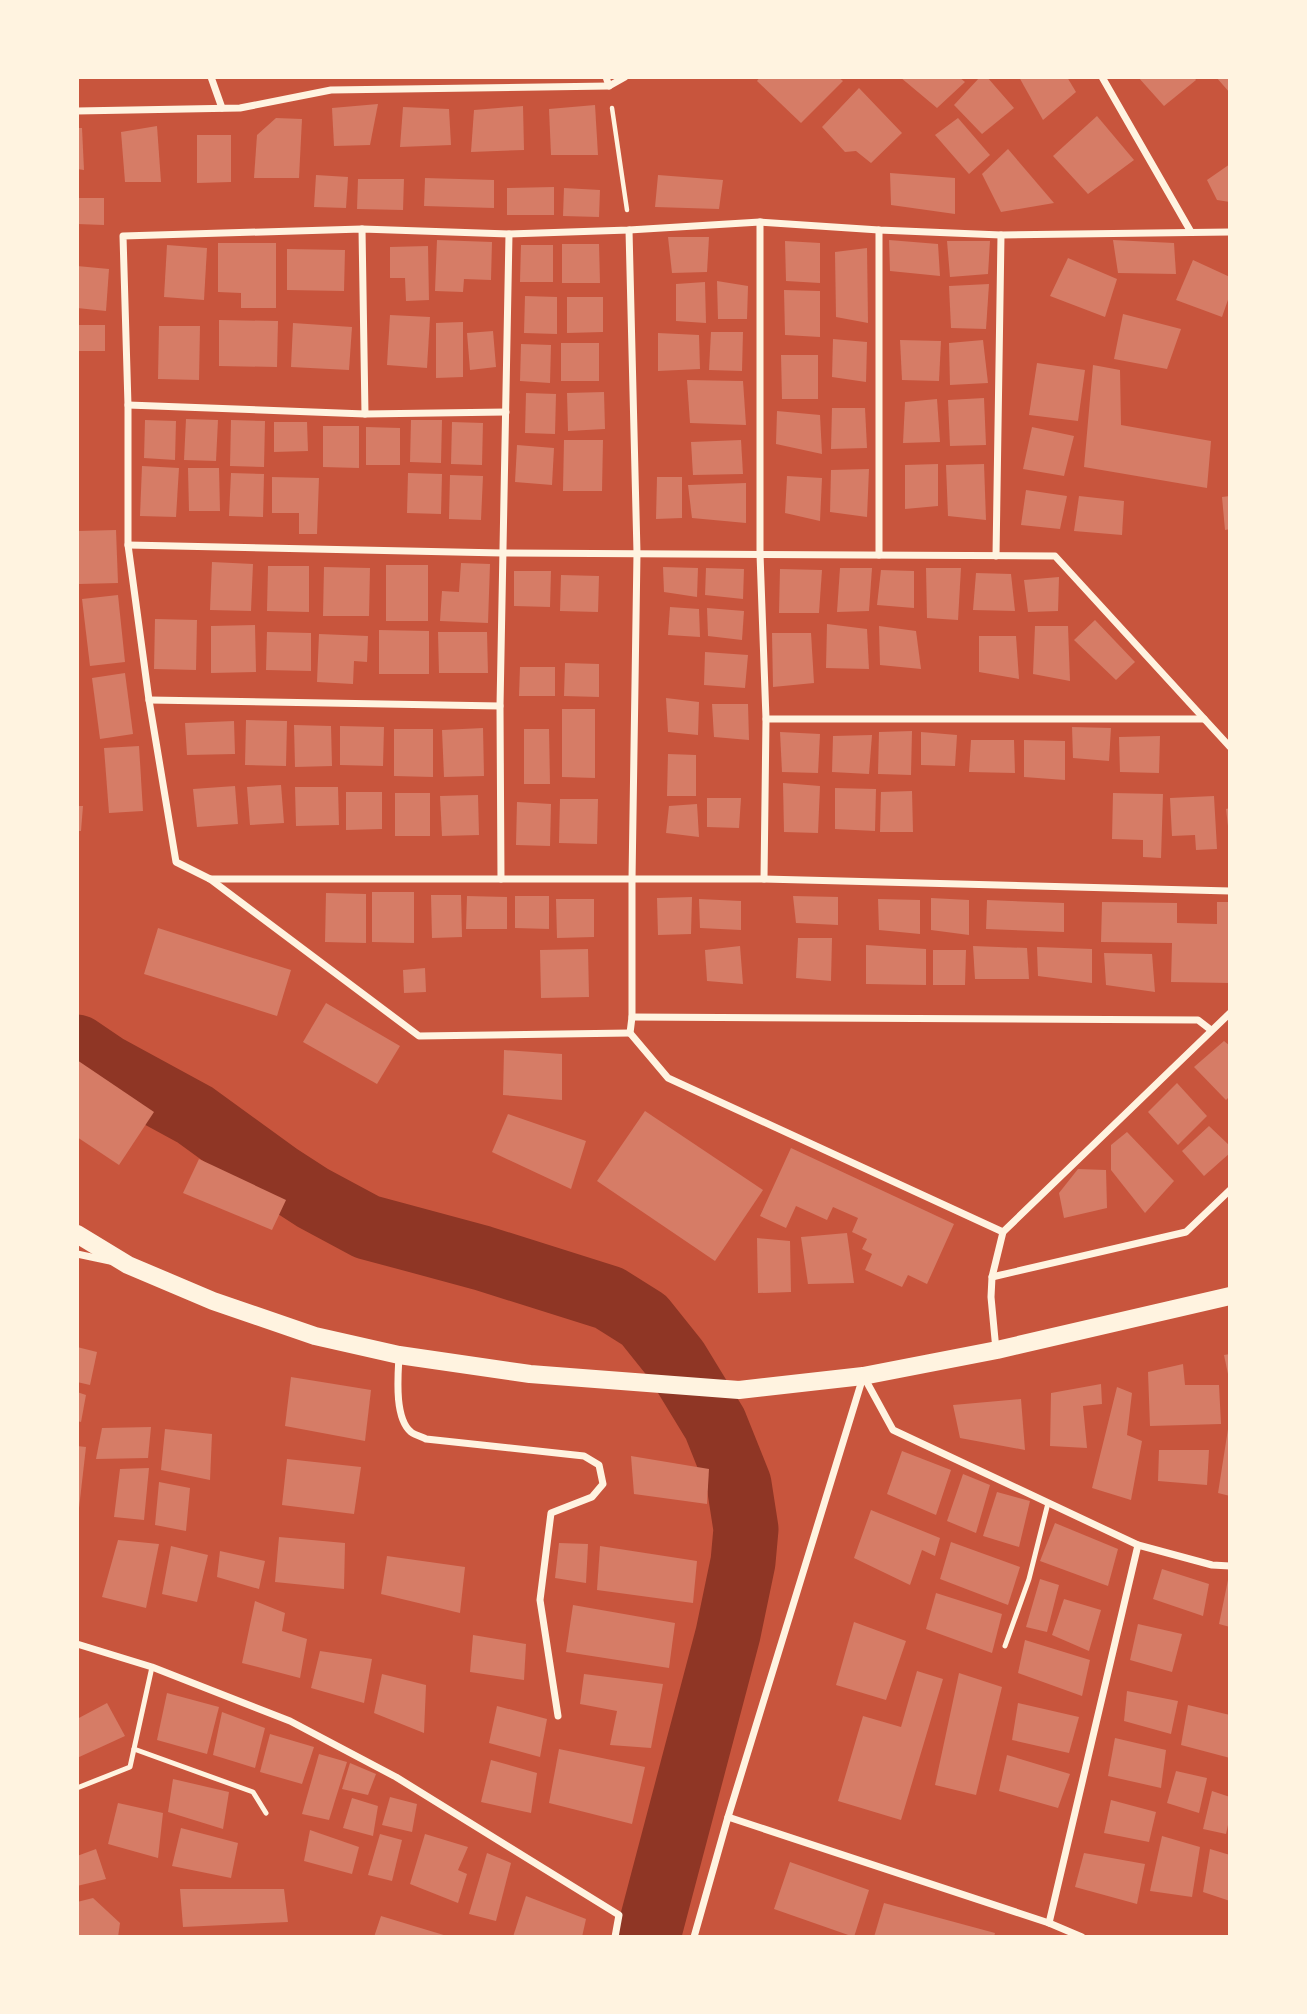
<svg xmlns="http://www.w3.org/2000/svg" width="1307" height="2014" viewBox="0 0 1307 2014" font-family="'Asap Condensed',sans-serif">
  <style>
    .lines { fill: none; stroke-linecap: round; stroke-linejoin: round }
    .river { stroke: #8f3625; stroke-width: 65 }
    .building { fill: #d67c66 }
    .path { stroke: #fff3e0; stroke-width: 4.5 }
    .service { stroke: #fff3e0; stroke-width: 5 }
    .minor { stroke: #fff3e0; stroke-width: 7 }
    .primary { stroke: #fff3e0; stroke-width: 18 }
  </style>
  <rect width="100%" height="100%" fill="#c8553d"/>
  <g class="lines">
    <polyline class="river" points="77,1047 105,1066 195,1115 279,1176 313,1198 367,1227 482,1258 609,1298 644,1320 676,1360 715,1424 739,1484 746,1529 743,1562 728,1634 648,1937"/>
  </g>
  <g class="building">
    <polygon points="760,77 838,77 843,81 801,123 757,81"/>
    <polygon points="900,77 959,77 965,82 937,108"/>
    <polygon points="980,77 987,77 1014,108 982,134 954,105"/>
    <polygon points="1019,77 1067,77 1076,92 1043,120"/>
    <polygon points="1138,77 1194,77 1196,80 1164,106"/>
    <polygon points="1216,77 1230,77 1230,93"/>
    <polygon points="859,88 902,133 871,163 856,151 845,152 822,127"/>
    <polygon points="378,104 370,145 334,146 332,108"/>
    <polygon points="595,105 598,155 551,155 549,109"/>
    <polygon points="523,106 524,150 471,152 474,110"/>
    <polygon points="403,107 449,109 451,145 400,147"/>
    <polygon points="1097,116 1134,160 1088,194 1053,156"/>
    <polygon points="276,118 302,119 299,178 254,178 257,135"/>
    <polygon points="958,118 990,155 969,174 935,135"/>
    <polygon points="157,126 161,182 125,182 121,132"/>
    <polygon points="77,128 82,128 84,170 77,169"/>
    <polygon points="197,135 231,135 231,182 197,183"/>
    <polygon points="1008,149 1054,203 1001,212 982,174"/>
    <polygon points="1230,164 1230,202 1217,200 1207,180"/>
    <polygon points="890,173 955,178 955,214 891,205"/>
    <polygon points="316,175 348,177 346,208 314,207"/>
    <polygon points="658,175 723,180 719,209 655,207"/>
    <polygon points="425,178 494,180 494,208 424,206"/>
    <polygon points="358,179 404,179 403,210 357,209"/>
    <polygon points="554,187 554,215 507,215 507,188"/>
    <polygon points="564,188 600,190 599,217 563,216"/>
    <polygon points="77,198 104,198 104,225 77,224"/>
    <polygon points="668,237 709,237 707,272 672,273"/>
    <polygon points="437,240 492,242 491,280 464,279 463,292 435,291"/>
    <polygon points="889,240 938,244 940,276 890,271"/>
    <polygon points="1113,240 1174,243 1176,274 1118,273"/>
    <polygon points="785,241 820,243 820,283 786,281"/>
    <polygon points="947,241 990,241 988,274 950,277"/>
    <polygon points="218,243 276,243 276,308 241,308 241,293 218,292"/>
    <polygon points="562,244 599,244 600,283 562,283"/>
    <polygon points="167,245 207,248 204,300 164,297"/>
    <polygon points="521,245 553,245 553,282 520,282"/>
    <polygon points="428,246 429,300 406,301 405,278 390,278 390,247"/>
    <polygon points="867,248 868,323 836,317 835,252"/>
    <polygon points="287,249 345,250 344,291 287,290"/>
    <polygon points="1068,258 1117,279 1105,317 1050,296"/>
    <polygon points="1193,260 1230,277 1230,294 1222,317 1176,300"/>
    <polygon points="77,266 109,269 106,311 77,308"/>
    <polygon points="717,281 748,286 747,319 718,319"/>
    <polygon points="705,282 706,323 676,321 676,284"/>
    <polygon points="989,284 986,329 951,328 949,286"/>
    <polygon points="784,290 820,291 820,337 785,335"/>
    <polygon points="525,296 557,297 557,334 524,333"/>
    <polygon points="567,297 603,297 603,332 567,333"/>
    <polygon points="1123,314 1181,329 1167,369 1114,359"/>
    <polygon points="390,315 430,317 427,368 387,365"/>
    <polygon points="219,320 278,321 277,367 219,366"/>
    <polygon points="463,322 463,377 436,378 436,323"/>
    <polygon points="293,323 352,327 349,370 291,367"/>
    <polygon points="78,325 105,325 105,351 77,351"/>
    <polygon points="159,326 200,326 199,380 158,379"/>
    <polygon points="493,331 496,367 470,370 467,333"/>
    <polygon points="711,332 743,332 742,371 709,370"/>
    <polygon points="658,333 699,335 700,369 658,371"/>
    <polygon points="833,339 867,342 866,382 832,377"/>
    <polygon points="900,340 941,341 939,381 902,380"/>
    <polygon points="983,340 988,383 950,385 949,343"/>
    <rect x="561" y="343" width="38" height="38"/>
    <polygon points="521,344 551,345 550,383 520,381"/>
    <polygon points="781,355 818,355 818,399 782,399"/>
    <polygon points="1037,363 1085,370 1078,421 1029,415"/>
    <polygon points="1093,365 1120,370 1121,425 1211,441 1207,488 1084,467"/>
    <polygon points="687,380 743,381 746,425 690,423"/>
    <polygon points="604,392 605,429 568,431 567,393"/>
    <polygon points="526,393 556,394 555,434 525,433"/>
    <polygon points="984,398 986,445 950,446 948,400"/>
    <polygon points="937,399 940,442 903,443 905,402"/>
    <polygon points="832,408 865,408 867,448 831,449"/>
    <polygon points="777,411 820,415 822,454 776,444"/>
    <polygon points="186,419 218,420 216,461 184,460"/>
    <polygon points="145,420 176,421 175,460 144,458"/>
    <polygon points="231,420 265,421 264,467 230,466"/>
    <polygon points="411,420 442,420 441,463 410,462"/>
    <polygon points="274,422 307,422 308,451 274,452"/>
    <polygon points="452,422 483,423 482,465 451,464"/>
    <polygon points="323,426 359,426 359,468 323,467"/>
    <polygon points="366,427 400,428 400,465 366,465"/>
    <polygon points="1032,427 1074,436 1064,476 1023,469"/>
    <polygon points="564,440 603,440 602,491 563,491"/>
    <polygon points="741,440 743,474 693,475 691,442"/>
    <polygon points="517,445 554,448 552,485 515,482"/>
    <polygon points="938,464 938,506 905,509 905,465"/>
    <polygon points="984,464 986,520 948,516 946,465"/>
    <polygon points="142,466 179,468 176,517 140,516"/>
    <polygon points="188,468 219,468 220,511 189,511"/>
    <polygon points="869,469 867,517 830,512 831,470"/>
    <polygon points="231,473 264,474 263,517 229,516"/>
    <polygon points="408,473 442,474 441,514 407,513"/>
    <polygon points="450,475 483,476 481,520 449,519"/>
    <polygon points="787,476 822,478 820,521 785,513"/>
    <polygon points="272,477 319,478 317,534 299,534 299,513 272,513"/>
    <polygon points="657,477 682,477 682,518 656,519"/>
    <polygon points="746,483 746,523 692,518 688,485"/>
    <polygon points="1026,490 1067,496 1060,529 1021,525"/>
    <polygon points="1079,496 1124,501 1122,535 1074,531"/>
    <polygon points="1230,496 1230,529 1225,530 1222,497"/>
    <polygon points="116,530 118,583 79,584 77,531"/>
    <polygon points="212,562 253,564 251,611 210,610"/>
    <polygon points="461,563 490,564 488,623 440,621 442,591 459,592"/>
    <rect x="386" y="565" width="42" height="56"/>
    <polygon points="268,566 309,566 309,612 267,611"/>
    <polygon points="324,567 370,568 369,616 323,616"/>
    <polygon points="663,567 698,568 697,597 664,592"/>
    <polygon points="706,568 744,569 743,599 705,595"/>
    <polygon points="840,568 872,568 869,611 837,612"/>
    <polygon points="926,568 961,568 958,620 927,618"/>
    <polygon points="780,569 822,570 819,613 779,613"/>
    <polygon points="881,570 914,571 914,608 877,605"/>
    <polygon points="514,571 551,571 550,607 514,606"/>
    <polygon points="976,573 1011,574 1015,611 973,610"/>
    <polygon points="561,575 599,576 598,612 560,611"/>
    <polygon points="1059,577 1058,611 1028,612 1024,580"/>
    <polygon points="118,595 125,662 90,666 82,599"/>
    <polygon points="670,607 699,609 700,637 668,635"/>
    <polygon points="707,608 744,611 742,640 708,636"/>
    <polygon points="155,619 197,620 196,670 154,669"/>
    <polygon points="1095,620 1135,662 1116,680 1074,640"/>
    <polygon points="827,624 867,629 869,669 826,668"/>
    <polygon points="255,625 256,672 211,673 211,626"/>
    <polygon points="879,626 916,631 921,669 880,665"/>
    <polygon points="1035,626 1068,626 1070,681 1033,674"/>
    <polygon points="379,630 429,631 429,674 379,674"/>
    <polygon points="267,632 311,633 311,671 266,670"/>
    <polygon points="438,632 487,632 488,673 439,673"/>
    <polygon points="772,633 811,633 814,683 773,687"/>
    <polygon points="319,634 368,636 367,662 354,661 353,684 317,682"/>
    <polygon points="979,636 1016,636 1019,679 979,672"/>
    <polygon points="705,652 748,655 745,688 704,685"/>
    <polygon points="565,663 599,664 599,697 564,696"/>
    <polygon points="520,667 555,667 555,696 519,696"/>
    <polygon points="125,673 133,734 100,739 92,678"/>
    <polygon points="666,698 699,702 698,735 668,732"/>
    <polygon points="712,704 748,704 749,740 714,737"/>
    <polygon points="562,709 595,709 595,778 562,777"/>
    <polygon points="246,720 287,721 286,766 245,765"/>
    <polygon points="234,721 235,754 187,755 185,723"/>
    <polygon points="294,725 331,726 332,766 295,767"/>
    <polygon points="340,726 384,727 383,766 340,765"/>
    <polygon points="1072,727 1111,728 1109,761 1073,758"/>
    <polygon points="483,728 484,776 444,777 442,730"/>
    <polygon points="394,729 433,729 433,777 394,776"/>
    <polygon points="524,729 549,729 550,784 524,784"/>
    <polygon points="912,731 911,775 878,774 879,732"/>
    <polygon points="780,732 820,734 818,773 782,772"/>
    <polygon points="921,732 957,735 955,766 921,765"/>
    <polygon points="872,735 869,774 832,772 833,736"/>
    <polygon points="1160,736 1159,773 1120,772 1119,737"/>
    <polygon points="971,740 1014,740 1015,773 969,772"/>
    <polygon points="1024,740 1065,741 1065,780 1024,777"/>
    <polygon points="139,746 143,811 109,813 104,748"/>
    <polygon points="668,754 696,755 696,796 667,796"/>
    <polygon points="783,783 820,786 818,833 784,832"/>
    <polygon points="281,785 284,823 250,825 247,787"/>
    <polygon points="235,786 238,824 197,827 193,789"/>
    <polygon points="295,787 338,787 339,825 296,826"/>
    <polygon points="835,788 876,789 875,831 835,829"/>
    <polygon points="912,791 913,832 880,832 881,792"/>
    <polygon points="346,792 382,792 382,829 346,830"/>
    <rect x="395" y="793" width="35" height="43"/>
    <polygon points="1113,793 1163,794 1161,858 1143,857 1143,840 1112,839"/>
    <polygon points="478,795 479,835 442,836 440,796"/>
    <polygon points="1214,796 1217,849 1196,850 1195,835 1172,836 1170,798"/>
    <polygon points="707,798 741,798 739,828 707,827"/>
    <polygon points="560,799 598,799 597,844 559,843"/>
    <polygon points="517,802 551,804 550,846 516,845"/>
    <polygon points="697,804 699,837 666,833 669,806"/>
    <polygon points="77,806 83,806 81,831 77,831"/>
    <polygon points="1230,808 1230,826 1228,826 1226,809"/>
    <polygon points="372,892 414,892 414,943 372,942"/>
    <polygon points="326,893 366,894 366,943 325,942"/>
    <polygon points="431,895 461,895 462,937 432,938"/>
    <polygon points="467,896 507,897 507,929 466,929"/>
    <polygon points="515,896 549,896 549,929 515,928"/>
    <polygon points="793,896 838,897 838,925 796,923"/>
    <polygon points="692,897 691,934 658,935 657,898"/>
    <polygon points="931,898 969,900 969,935 931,930"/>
    <polygon points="556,899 594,899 594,937 557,938"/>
    <polygon points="699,899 741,901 741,930 700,928"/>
    <polygon points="878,899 920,900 920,934 879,930"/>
    <polygon points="987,900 1064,903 1064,932 986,929"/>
    <polygon points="1102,902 1177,903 1177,923 1217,924 1217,902 1230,902 1230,983 1171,982 1172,943 1101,942"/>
    <polygon points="158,928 291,970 277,1016 144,974"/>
    <polygon points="798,938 832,938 831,981 796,978"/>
    <polygon points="866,945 926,949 926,985 866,984"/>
    <polygon points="740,946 743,984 707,981 705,950"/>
    <polygon points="973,946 1027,948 1029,979 975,979"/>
    <polygon points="1037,947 1092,949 1092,983 1038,976"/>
    <polygon points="588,949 589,997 541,998 540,950"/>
    <polygon points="933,950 966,950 965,985 933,985"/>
    <polygon points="1104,953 1152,954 1155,992 1106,985"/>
    <polygon points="425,968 426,992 404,993 403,970"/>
    <polygon points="326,1003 400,1046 377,1084 303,1042"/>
    <polygon points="1224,1041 1230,1046 1230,1096 1226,1100 1194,1067"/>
    <polygon points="504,1050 562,1054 562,1100 503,1095"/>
    <polygon points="77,1060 154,1112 119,1165 77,1137"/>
    <polygon points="1177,1083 1207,1116 1178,1145 1148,1112"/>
    <polygon points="645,1111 763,1190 715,1261 597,1181"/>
    <polygon points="508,1114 586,1141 571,1189 492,1152"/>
    <polygon points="1209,1126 1230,1146 1230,1153 1204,1176 1182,1151"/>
    <polygon points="1127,1132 1174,1181 1145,1213 1111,1170 1111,1145"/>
    <polygon points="791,1148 954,1224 927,1284 908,1275 902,1287 865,1270 872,1254 862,1249 867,1239 852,1232 858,1218 833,1207 827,1220 796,1206 786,1228 760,1216"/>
    <polygon points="199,1159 286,1200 272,1230 183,1193"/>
    <polygon points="1078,1169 1106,1170 1107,1208 1064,1218 1059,1193"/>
    <polygon points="847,1233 854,1283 808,1284 801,1237"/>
    <polygon points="757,1238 790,1241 791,1292 758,1293"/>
    <polygon points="77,1347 97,1352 90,1385 77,1382"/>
    <polygon points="1230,1354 1230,1374 1228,1374 1224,1355"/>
    <polygon points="1183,1364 1185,1385 1219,1385 1221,1424 1150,1426 1148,1372"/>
    <polygon points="291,1377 371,1390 365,1441 285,1426"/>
    <polygon points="1101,1384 1102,1404 1083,1406 1087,1448 1050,1446 1051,1393"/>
    <polygon points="1117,1387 1132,1393 1127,1435 1142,1441 1131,1500 1092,1488"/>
    <polygon points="77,1392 86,1395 81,1422 77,1421"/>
    <polygon points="1021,1399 1025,1450 960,1438 953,1405"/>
    <polygon points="151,1427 148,1458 96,1459 102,1428"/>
    <polygon points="165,1429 212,1434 210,1480 161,1470"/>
    <polygon points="1228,1429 1230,1430 1230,1496 1218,1493"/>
    <polygon points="77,1446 86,1447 79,1508 77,1508"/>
    <polygon points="1159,1450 1209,1450 1207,1485 1158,1481"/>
    <polygon points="902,1451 951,1470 936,1515 887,1494"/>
    <polygon points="631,1456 709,1469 707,1504 634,1494"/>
    <polygon points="287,1459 361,1467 354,1514 282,1505"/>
    <polygon points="149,1468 144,1520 114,1517 120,1469"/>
    <polygon points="963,1474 990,1485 976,1533 947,1521"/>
    <polygon points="159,1482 190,1488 186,1531 155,1525"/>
    <polygon points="997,1492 1030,1501 1019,1547 983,1536"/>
    <polygon points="871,1510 940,1538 935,1556 922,1550 910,1585 854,1558"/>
    <polygon points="1055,1523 1118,1549 1108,1586 1040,1561"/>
    <polygon points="279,1537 345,1543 344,1589 275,1582"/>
    <polygon points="118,1540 159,1544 146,1608 102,1597"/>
    <polygon points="951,1542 1020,1567 1008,1605 940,1579"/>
    <polygon points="559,1543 588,1544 586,1583 555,1578"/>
    <polygon points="171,1546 208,1555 197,1602 162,1594"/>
    <polygon points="600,1546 697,1561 693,1603 597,1590"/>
    <polygon points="220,1551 265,1561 259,1589 217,1577"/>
    <polygon points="387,1556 465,1567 460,1613 381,1594"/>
    <polygon points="1162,1569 1209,1584 1203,1616 1153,1599"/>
    <polygon points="1040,1579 1059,1585 1047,1632 1026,1627"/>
    <polygon points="1228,1580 1230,1581 1230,1627 1219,1624"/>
    <polygon points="936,1593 1002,1614 992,1653 926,1629"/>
    <polygon points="1064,1599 1101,1610 1089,1651 1052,1635"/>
    <polygon points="255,1601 285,1613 282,1631 307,1639 300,1678 242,1663"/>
    <polygon points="573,1605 675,1623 669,1668 566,1652"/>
    <polygon points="854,1622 906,1641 886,1700 836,1685"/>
    <polygon points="1138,1624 1182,1634 1172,1672 1130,1660"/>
    <polygon points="473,1635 526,1644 524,1680 470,1672"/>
    <polygon points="1025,1640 1090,1660 1082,1696 1018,1673"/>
    <polygon points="320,1651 372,1659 364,1703 311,1688"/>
    <polygon points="917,1671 943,1679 901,1820 838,1801 863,1716 901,1727"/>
    <polygon points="959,1673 1002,1687 976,1795 935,1785"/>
    <polygon points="382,1674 426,1685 424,1733 374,1713"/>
    <polygon points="584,1674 663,1684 651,1748 610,1745 617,1711 580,1704"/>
    <polygon points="1127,1691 1178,1701 1171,1734 1124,1721"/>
    <polygon points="167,1693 219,1707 207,1754 157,1740"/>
    <polygon points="107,1703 125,1736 77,1758 77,1719"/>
    <polygon points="1018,1703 1079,1717 1069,1753 1012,1740"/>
    <polygon points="1188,1705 1230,1715 1230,1758 1181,1745"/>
    <polygon points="497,1706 547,1719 540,1757 489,1743"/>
    <polygon points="222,1712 265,1728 255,1768 213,1755"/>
    <polygon points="270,1734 314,1747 302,1784 260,1772"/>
    <polygon points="1115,1738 1166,1750 1161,1788 1108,1776"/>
    <polygon points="559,1749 645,1767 632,1824 549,1803"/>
    <polygon points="319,1754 347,1762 329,1820 302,1814"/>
    <polygon points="1007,1755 1070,1774 1058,1808 999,1791"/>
    <polygon points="491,1760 537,1773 531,1813 481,1802"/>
    <polygon points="350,1763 376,1774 368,1795 342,1789"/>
    <polygon points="1176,1771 1207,1778 1199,1813 1167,1803"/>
    <polygon points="173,1779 229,1792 223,1829 168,1812"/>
    <polygon points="1212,1791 1230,1797 1230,1816 1226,1834 1203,1829"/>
    <polygon points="390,1797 417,1804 412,1832 382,1825"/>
    <polygon points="352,1798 378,1806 373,1836 343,1828"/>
    <polygon points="1111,1800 1156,1812 1149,1842 1104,1833"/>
    <polygon points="118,1803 163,1813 158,1858 108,1844"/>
    <polygon points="181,1828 238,1843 231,1878 172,1866"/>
    <polygon points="310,1830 359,1847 352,1874 304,1861"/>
    <polygon points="380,1834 402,1840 392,1881 368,1875"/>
    <polygon points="425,1834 468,1847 458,1870 467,1874 458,1903 410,1884"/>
    <polygon points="1162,1836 1200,1847 1192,1897 1150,1891"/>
    <polygon points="96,1849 106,1879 77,1886 77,1856"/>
    <polygon points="1210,1849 1230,1855 1230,1901 1203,1892"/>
    <polygon points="487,1853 511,1863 496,1921 469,1914"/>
    <polygon points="1084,1853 1145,1864 1137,1904 1075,1887"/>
    <polygon points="790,1862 869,1890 854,1937 774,1909"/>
    <polygon points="180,1889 284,1889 288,1922 183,1927"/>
    <polygon points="526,1896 586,1919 582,1937 513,1937"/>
    <polygon points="93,1898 120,1923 118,1937 77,1937 77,1902"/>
    <polygon points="884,1903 995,1933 994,1937 874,1937"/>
    <polygon points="381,1916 447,1936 446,1937 374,1937"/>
  </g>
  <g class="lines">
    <polyline class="path" points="612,108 627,210"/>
    <g class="service">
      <polyline points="1005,1646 1029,1579 1048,1503"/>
      <polyline points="134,1749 253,1792 266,1813"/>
      <polyline points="77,1788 130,1767 152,1667"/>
    </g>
    <g class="minor">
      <polyline points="211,77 222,108"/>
      <polyline points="606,77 609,86 625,77"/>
      <polyline points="1102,77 1191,232"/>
      <polyline points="77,111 240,108 331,90 609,86"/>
      <polyline points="760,222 760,554 766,719 764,879"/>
      <polyline points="362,229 365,414"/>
      <polyline points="629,230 637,553 632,880 632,1017 630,1033 668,1078 1003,1232"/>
      <polyline points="128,405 365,414 506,412"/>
      <polyline points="128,545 502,553 1055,556 1230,747"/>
      <polyline points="879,555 879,230"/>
      <polyline points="996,556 1001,235"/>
      <polyline points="149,700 500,706"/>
      <polyline points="766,719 1204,719"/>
      <polyline points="210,879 764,879 1230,891"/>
      <polyline points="501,879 500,706 509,234"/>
      <polyline points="632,1017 1198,1020 1211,1030"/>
      <polyline points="630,1033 419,1036 210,879 176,862 149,700 128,545 128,405 123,236 362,229 509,234 629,230 760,222 879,230 1001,235 1230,232"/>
      <polyline points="77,1254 110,1261"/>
      <polyline points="992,1277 1186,1232 1230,1190"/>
      <polyline points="996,1350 991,1297 992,1277 1003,1232 1230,1013"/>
      <path d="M399 1356C398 1375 394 1418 411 1432 415 1435 422 1437 426 1439L584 1456 599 1465 603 1484 592 1497 551 1513 540 1600 558 1716"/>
      <polyline points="864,1377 893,1430 1138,1545 1212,1565 1230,1566"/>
      <polyline points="77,1644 152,1667 290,1721 396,1777 619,1915 615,1937"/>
      <polyline points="728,1817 1049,1923 1082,1937"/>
      <polyline points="1049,1923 1138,1545"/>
      <polyline points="694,1937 728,1817 863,1377"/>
    </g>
    <polyline class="primary" points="77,1234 128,1265 213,1301 315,1336 399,1355 530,1374 739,1390 863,1376 997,1350 1230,1296"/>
  </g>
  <rect width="1307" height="2014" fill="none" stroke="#fff3e0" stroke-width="158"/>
</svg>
